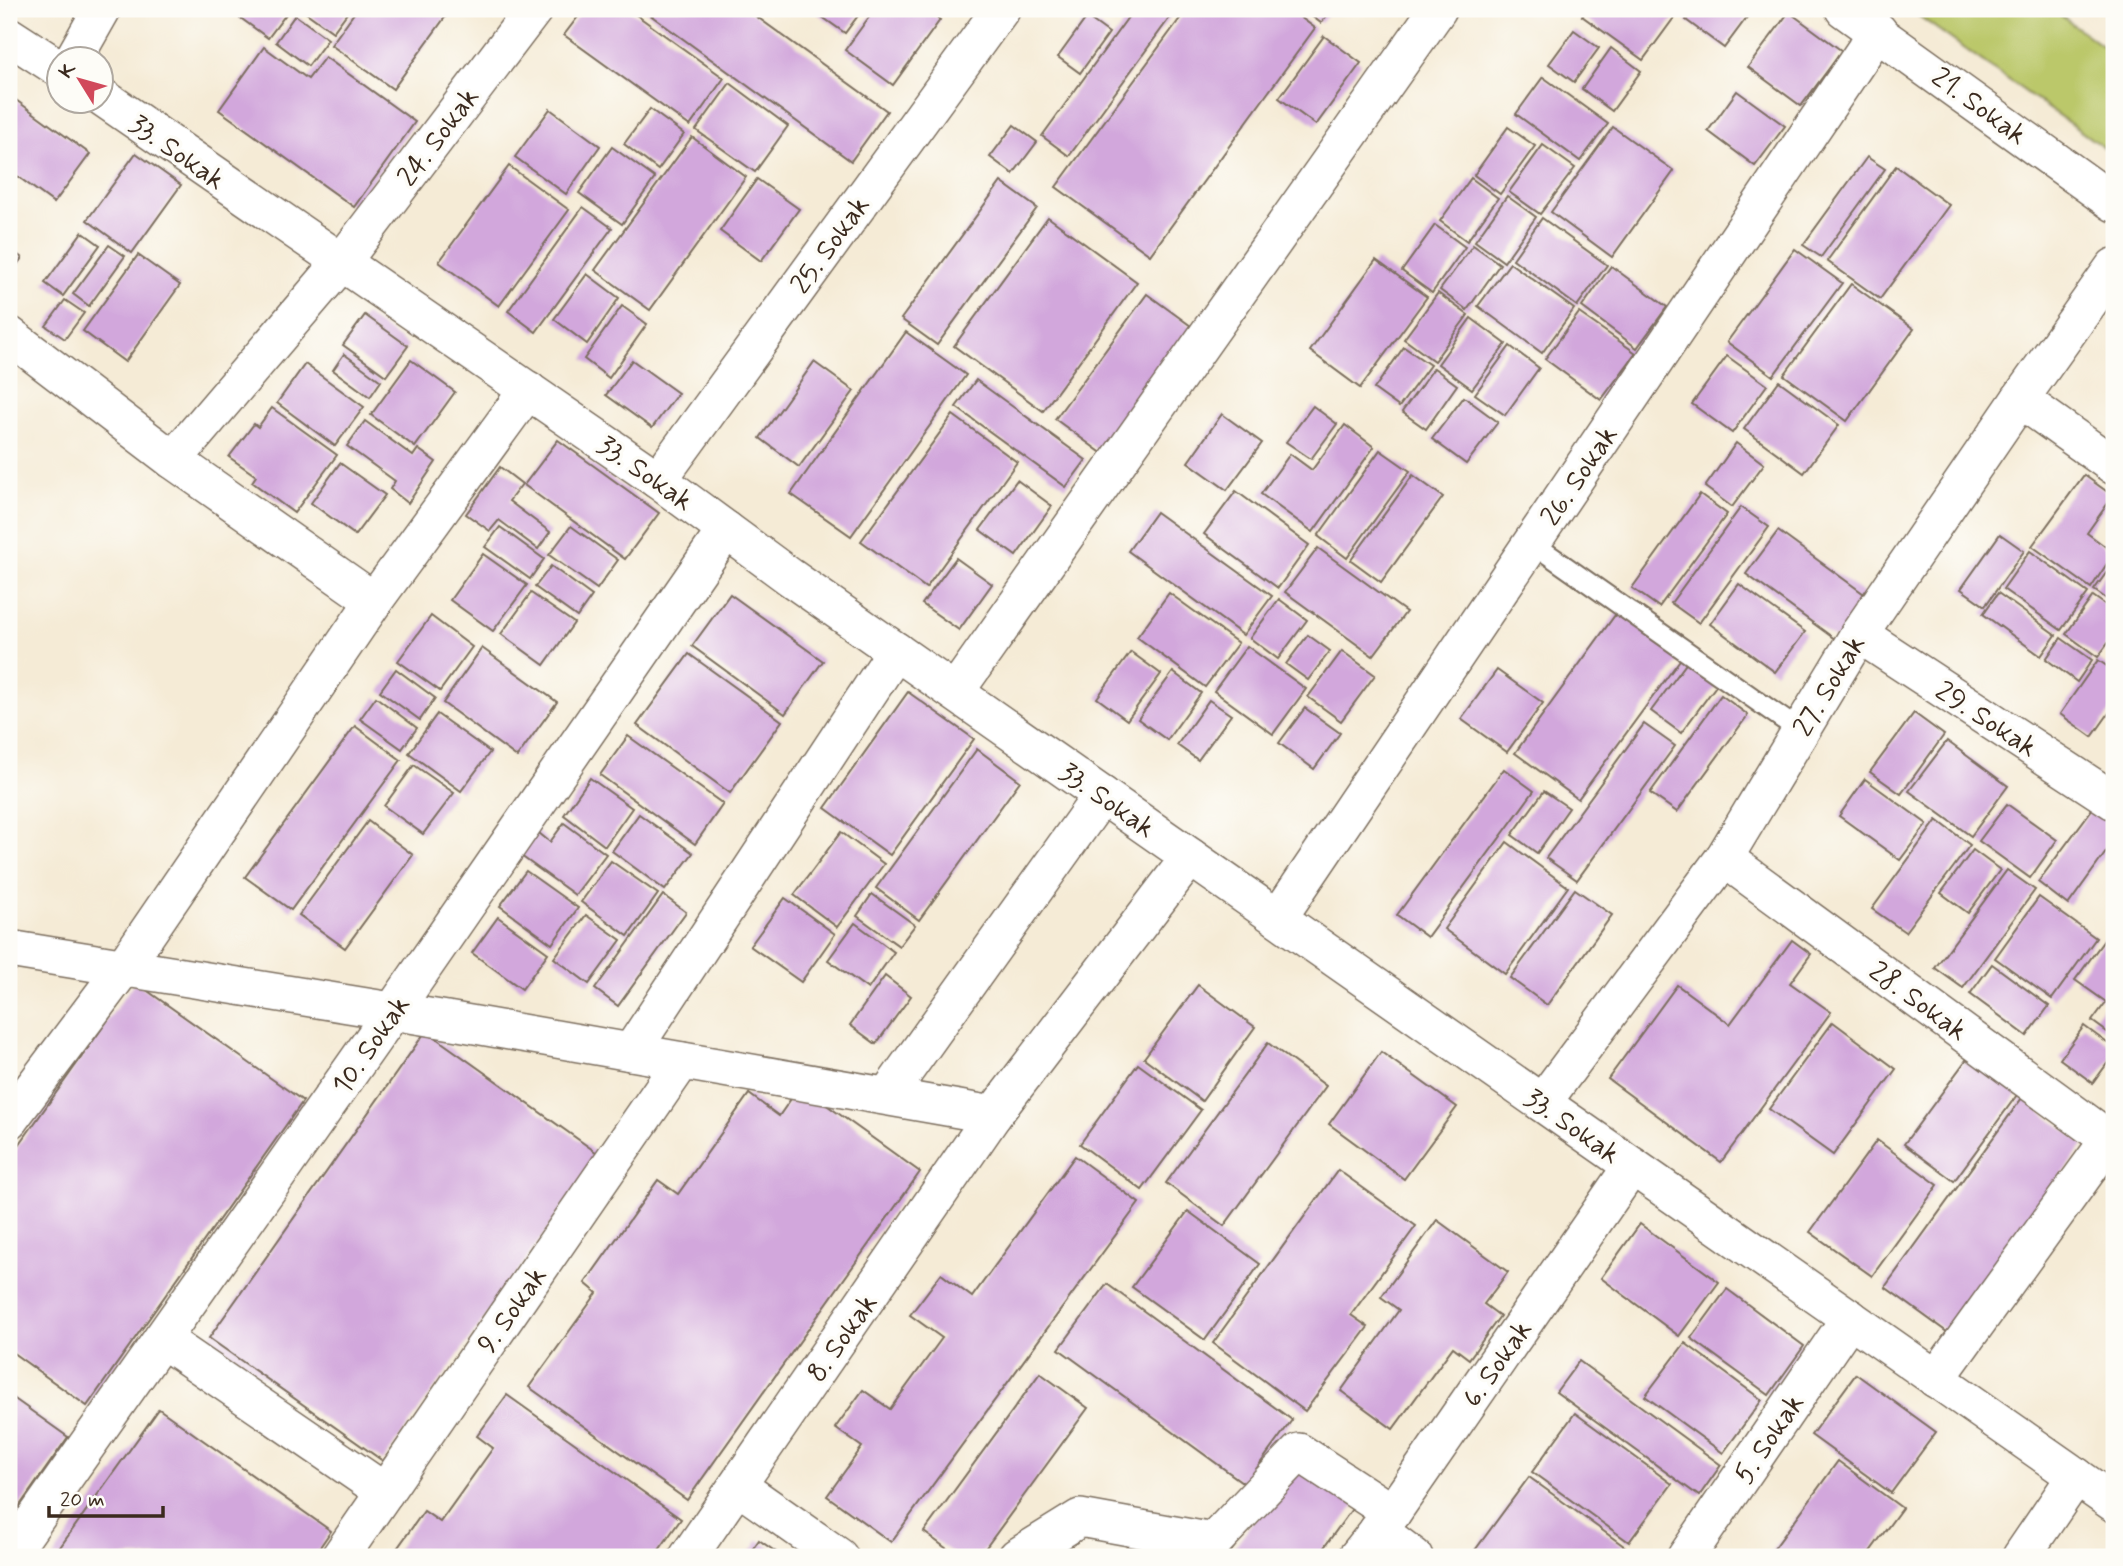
<svg xmlns="http://www.w3.org/2000/svg" width="2123" height="1566" viewBox="0 0 2123 1566" font-family="Mynerve,sans-serif">
  <style>
    .green { fill: #bbc86a; stroke: #7b7944; stroke-width: 2 }
    .building { fill: #d2a7dc }
    .lines { fill: none; stroke-linecap: round; stroke-linejoin: round }
    .lane-casing { stroke: #7c6e5e; stroke-width: 23 }
    .street-casing { stroke: #7c6e5e; stroke-width: 40 }
    .lane { stroke: #fff; stroke-width: 19 }
    .street { stroke: #fff; stroke-width: 37 }
    .labels { text-anchor: middle; stroke-width: 7; stroke-linejoin: round; paint-order: stroke }
    .street-label { font-size: 28px; fill: #3b2a1e; stroke: #fdfcf7 }
  </style>
  <rect width="100%" height="100%" fill="#fdfcf7"/>
  <filter id="ink" filterUnits="userSpaceOnUse"><feTurbulence type="fractalNoise" baseFrequency=".0143" numOctaves="2"/><feDisplacementMap in="SourceGraphic" scale="14" xChannelSelector="R" yChannelSelector="G"/><feConvolveMatrix kernelMatrix="1 2 1 2 8 2 1 2 1" color-interpolation-filters="sRGB"/></filter>
  <filter id="wash" filterUnits="userSpaceOnUse"><feTurbulence type="fractalNoise" baseFrequency=".00686" numOctaves="4" result="noise"/><feDisplacementMap in="SourceGraphic" scale="28" xChannelSelector="R" yChannelSelector="G"/><feGaussianBlur stdDeviation="1.57" result="paint"/><feColorMatrix in="noise" values="0 0 0 0 0 0 0 0 0 0 0 0 0 0 0 0 0 1.4 0 .05"/><feComposite in="paint" operator="in"/></filter>
  <g filter="url(#wash)">
    <rect width="100%" height="100%" fill="#f5ebd6"/>
    <polygon class="green" points="1909,9 2052,9 2114,55 2114,155"/>
    <g id="blocks">
      <g class="building">
        <polygon points="228,9 287,9 289,10 268,38"/>
        <polygon points="301,9 350,9 333,32"/>
        <polygon points="357,9 451,9 393,89 331,45"/>
        <polygon points="584,9 628,9 724,78 690,126 564,35"/>
        <polygon points="642,9 746,9 887,111 851,161"/>
        <polygon points="811,9 863,9 845,33"/>
        <polygon points="875,9 925,9 940,20 893,85 845,50"/>
        <polygon points="1134,9 1176,9 1069,156 1042,136"/>
        <polygon points="1187,9 1289,9 1315,28 1150,255 1056,187"/>
        <polygon points="1302,9 1332,9 1321,23"/>
        <polygon points="1588,9 1668,9 1676,15 1643,60 1582,16"/>
        <polygon points="1694,9 1753,9 1724,48 1686,20"/>
        <polygon points="1789,12 1842,51 1801,106 1748,67"/>
        <polygon points="295,15 328,39 308,66 276,42"/>
        <polygon points="1087,17 1109,33 1080,73 1058,57"/>
        <polygon points="1574,30 1599,48 1574,82 1549,64"/>
        <polygon points="1324,36 1361,63 1316,125 1279,98"/>
        <polygon points="264,47 308,79 325,57 415,122 354,207 219,110"/>
        <polygon points="1611,48 1641,71 1612,111 1582,89"/>
        <polygon points="1543,77 1608,124 1580,161 1516,114"/>
        <polygon points="730,83 788,126 755,172 696,130"/>
        <polygon points="1737,91 1785,126 1755,166 1708,131"/>
        <polygon points="9,95 90,154 54,203 9,170"/>
        <polygon points="550,109 600,146 566,194 515,157"/>
        <polygon points="650,109 684,134 658,170 624,144"/>
        <polygon points="1014,125 1037,142 1013,174 990,157"/>
        <polygon points="1508,127 1535,146 1500,194 1474,175"/>
        <polygon points="1613,127 1674,171 1612,257 1551,212"/>
        <polygon points="692,137 746,177 650,310 595,270"/>
        <polygon points="1543,145 1575,168 1540,214 1509,192"/>
        <polygon points="612,147 655,178 622,224 579,193"/>
        <polygon points="136,153 181,185 132,253 87,220"/>
        <polygon points="1867,157 1885,169 1821,257 1803,245"/>
        <polygon points="509,166 569,210 499,306 439,262"/>
        <polygon points="1896,166 1949,205 1880,299 1827,261"/>
        <polygon points="1471,178 1498,198 1467,241 1440,221"/>
        <polygon points="757,179 799,209 761,261 720,231"/>
        <polygon points="1001,182 1037,208 937,345 901,319"/>
        <polygon points="1507,196 1536,217 1504,262 1475,241"/>
        <polygon points="583,207 612,228 536,332 508,311"/>
        <polygon points="1048,217 1137,282 1043,411 954,346"/>
        <polygon points="1542,218 1607,265 1577,306 1513,259"/>
        <polygon points="1435,225 1465,247 1432,293 1402,271"/>
        <polygon points="82,232 100,245 63,296 45,283"/>
        <polygon points="109,245 125,256 89,306 73,294"/>
        <polygon points="1473,245 1500,264 1467,310 1440,290"/>
        <polygon points="9,248 22,258 9,276"/>
        <polygon points="1795,249 1842,283 1773,376 1727,342"/>
        <polygon points="138,255 180,285 125,362 83,331"/>
        <polygon points="1376,260 1427,297 1360,388 1310,351"/>
        <polygon points="1510,263 1574,309 1542,353 1478,306"/>
        <polygon points="1611,266 1667,307 1637,348 1582,307"/>
        <polygon points="587,274 619,298 587,344 554,319"/>
        <polygon points="1851,284 1914,329 1847,421 1784,375"/>
        <polygon points="1438,293 1468,315 1434,361 1404,339"/>
        <polygon points="1147,294 1195,329 1103,454 1055,419"/>
        <polygon points="65,300 84,313 65,339 46,326"/>
        <polygon points="622,306 647,324 609,378 584,359"/>
        <polygon points="1579,313 1636,353 1601,400 1545,359"/>
        <polygon points="365,315 408,346 386,376 343,345"/>
        <polygon points="1471,318 1506,344 1472,389 1438,364"/>
        <polygon points="906,332 966,375 851,536 791,494"/>
        <polygon points="1510,346 1539,368 1505,415 1475,394"/>
        <polygon points="1404,347 1430,365 1399,407 1374,389"/>
        <polygon points="344,354 381,381 370,397 333,370"/>
        <polygon points="1727,356 1767,385 1732,433 1692,404"/>
        <polygon points="411,360 455,392 415,447 371,415"/>
        <polygon points="632,360 678,393 652,428 606,395"/>
        <polygon points="814,362 854,391 799,467 760,438"/>
        <polygon points="305,364 364,407 335,446 277,403"/>
        <polygon points="1434,368 1457,385 1426,429 1402,412"/>
        <polygon points="976,380 1086,460 1066,487 956,407"/>
        <polygon points="1779,381 1839,425 1804,473 1744,429"/>
        <polygon points="1464,397 1498,422 1466,464 1432,439"/>
        <polygon points="1313,406 1337,424 1311,459 1286,442"/>
        <polygon points="272,408 337,455 294,513 252,482 256,476 229,457 254,424 258,427"/>
        <polygon points="1222,414 1262,443 1227,490 1188,462"/>
        <polygon points="953,415 1017,462 926,588 861,541"/>
        <polygon points="365,421 413,456 418,449 436,462 408,503 390,489 395,481 347,446"/>
        <polygon points="1345,425 1374,447 1313,532 1261,494 1290,454 1312,470"/>
        <polygon points="558,440 659,513 625,559 524,485"/>
        <polygon points="1736,443 1764,464 1732,507 1705,487"/>
        <polygon points="1380,450 1410,471 1347,558 1318,536"/>
        <polygon points="340,463 385,495 355,535 311,503"/>
        <polygon points="500,467 522,484 509,501 550,532 538,549 499,520 490,531 466,514"/>
        <polygon points="1413,475 1443,497 1381,582 1351,560"/>
        <polygon points="2084,475 2113,496 2087,533 2114,553 2091,588 2032,546"/>
        <polygon points="1017,480 1052,506 1016,556 980,530"/>
        <polygon points="1236,491 1309,545 1278,588 1204,534"/>
        <polygon points="1700,494 1727,514 1659,607 1632,588"/>
        <polygon points="1741,507 1769,527 1699,623 1671,603"/>
        <polygon points="1156,512 1272,596 1243,635 1128,551"/>
        <polygon points="571,526 618,560 597,589 549,555"/>
        <polygon points="500,527 544,559 530,579 485,547"/>
        <polygon points="1778,531 1875,602 1843,645 1746,574"/>
        <polygon points="2000,534 2024,551 1985,606 1961,589"/>
        <polygon points="1318,548 1406,612 1373,656 1285,592"/>
        <polygon points="2030,551 2088,593 2061,630 2003,589"/>
        <polygon points="483,554 527,585 493,631 450,600"/>
        <polygon points="956,558 992,584 959,630 922,604"/>
        <polygon points="2114,562 2114,604 2094,590"/>
        <polygon points="551,566 592,596 577,617 535,587"/>
        <polygon points="1739,584 1805,632 1775,672 1710,624"/>
        <polygon points="531,593 574,623 544,665 501,634"/>
        <polygon points="1169,593 1238,643 1205,687 1137,637"/>
        <polygon points="1998,593 2056,635 2041,656 1983,614"/>
        <polygon points="730,594 823,661 785,714 692,646"/>
        <polygon points="2093,596 2114,611 2114,635 2098,657 2066,634"/>
        <polygon points="1279,599 1307,620 1278,659 1250,638"/>
        <polygon points="1618,611 1682,657 1578,799 1515,753"/>
        <polygon points="431,616 472,647 440,691 398,661"/>
        <polygon points="1308,635 1330,651 1308,680 1286,664"/>
        <polygon points="2061,638 2092,660 2077,682 2046,659"/>
        <polygon points="1247,646 1306,689 1273,734 1214,691"/>
        <polygon points="482,648 557,702 517,757 443,703"/>
        <polygon points="1342,651 1375,675 1341,721 1308,697"/>
        <polygon points="1131,652 1161,674 1127,720 1097,698"/>
        <polygon points="689,654 782,721 730,793 637,725"/>
        <polygon points="1691,657 1721,679 1681,733 1651,711"/>
        <polygon points="2098,660 2114,671 2114,706 2092,737 2060,714"/>
        <polygon points="396,669 435,698 420,720 380,691"/>
        <polygon points="1497,670 1543,703 1507,752 1461,719"/>
        <polygon points="1173,672 1201,693 1167,740 1138,719"/>
        <polygon points="908,692 974,739 890,855 825,808"/>
        <polygon points="1721,695 1748,715 1677,812 1650,793"/>
        <polygon points="376,697 417,728 402,749 360,719"/>
        <polygon points="1209,700 1231,715 1198,760 1177,745"/>
        <polygon points="1305,708 1340,733 1314,769 1279,743"/>
        <polygon points="1914,713 1944,735 1901,794 1870,772"/>
        <polygon points="437,714 490,752 461,791 409,753"/>
        <polygon points="1644,724 1675,746 1577,880 1546,858"/>
        <polygon points="355,726 401,760 291,910 245,877"/>
        <polygon points="628,736 723,804 695,844 600,775"/>
        <polygon points="1947,741 2008,786 1971,836 1909,791"/>
        <polygon points="977,749 1020,781 919,920 876,888"/>
        <polygon points="414,765 454,793 423,834 384,806"/>
        <polygon points="1504,769 1534,791 1427,937 1397,915"/>
        <polygon points="590,778 632,808 605,846 564,815"/>
        <polygon points="1865,779 1927,824 1900,860 1839,816"/>
        <polygon points="1544,791 1569,808 1537,853 1512,835"/>
        <polygon points="2099,800 2114,811 2114,841 2068,905 2038,882"/>
        <polygon points="2007,804 2057,840 2030,878 1979,841"/>
        <polygon points="639,814 693,853 665,890 612,851"/>
        <polygon points="1937,820 1970,845 1905,932 1872,909"/>
        <polygon points="368,821 413,855 345,948 299,915"/>
        <polygon points="564,823 606,854 575,895 517,853 534,829 550,842"/>
        <polygon points="841,832 884,864 837,927 794,895"/>
        <polygon points="1507,842 1568,887 1505,974 1444,929"/>
        <polygon points="1973,850 2000,870 1968,913 1941,893"/>
        <polygon points="611,861 658,894 628,936 581,902"/>
        <polygon points="2007,870 2035,890 1963,988 1935,968"/>
        <polygon points="526,871 578,908 552,944 500,906"/>
        <polygon points="1575,889 1612,915 1547,1005 1510,978"/>
        <polygon points="872,894 915,925 899,946 857,916"/>
        <polygon points="663,895 686,912 618,1006 595,989"/>
        <polygon points="2039,897 2096,938 2052,999 1995,958"/>
        <polygon points="785,898 835,934 801,982 750,946"/>
        <polygon points="586,915 621,940 589,984 554,958"/>
        <polygon points="498,917 548,953 522,989 472,953"/>
        <polygon points="855,923 894,952 868,989 828,960"/>
        <polygon points="2105,939 2114,946 2114,1037 2092,1021 2106,1002 2075,980"/>
        <polygon points="1792,940 1811,954 1790,983 1831,1012 1721,1162 1608,1079 1677,985 1730,1024"/>
        <polygon points="1992,964 2049,1006 2027,1036 1970,994"/>
        <polygon points="885,976 911,996 876,1044 850,1025"/>
        <polygon points="135,982 303,1101 87,1406 9,1350 9,1159"/>
        <polygon points="1198,985 1255,1027 1202,1101 1144,1058"/>
        <polygon points="1833,1022 1896,1069 1833,1155 1769,1109"/>
        <polygon points="2084,1026 2114,1048 2114,1054 2093,1083 2060,1059"/>
        <polygon points="426,1031 600,1155 383,1461 209,1338"/>
        <polygon points="1268,1043 1326,1086 1224,1226 1166,1183"/>
        <polygon points="1381,1052 1457,1107 1404,1179 1329,1124"/>
        <polygon points="1972,1052 2022,1088 1954,1181 1904,1144"/>
        <polygon points="1138,1064 1201,1110 1142,1190 1080,1144"/>
        <polygon points="800,1086 920,1172 687,1500 529,1387 597,1293 585,1283 658,1180 678,1194 749,1094 779,1116"/>
        <polygon points="2022,1098 2084,1144 1947,1332 1885,1287"/>
        <polygon points="1877,1140 1938,1185 1872,1276 1810,1232"/>
        <polygon points="1075,1156 1139,1203 891,1542 827,1496 862,1447 835,1428 863,1390 890,1409 942,1338 910,1315 941,1274 972,1297"/>
        <polygon points="1338,1170 1416,1226 1351,1315 1368,1327 1305,1411 1213,1343"/>
        <polygon points="1188,1211 1260,1264 1205,1340 1132,1287"/>
        <polygon points="1437,1220 1508,1272 1484,1304 1500,1316 1469,1359 1453,1347 1393,1429 1341,1391 1399,1310 1381,1297"/>
        <polygon points="1640,1224 1719,1282 1679,1336 1601,1278"/>
        <polygon points="1107,1284 1292,1420 1245,1484 1059,1349"/>
        <polygon points="1727,1289 1804,1346 1769,1395 1691,1338"/>
        <polygon points="1685,1343 1762,1400 1723,1453 1645,1396"/>
        <polygon points="1579,1361 1721,1465 1699,1496 1556,1392"/>
        <polygon points="1040,1373 1088,1408 979,1557 958,1557 924,1532"/>
        <polygon points="1856,1374 1936,1432 1891,1493 1811,1435"/>
        <polygon points="9,1395 68,1437 9,1521"/>
        <polygon points="507,1395 681,1519 654,1557 391,1557 424,1511 440,1522 493,1448 477,1436"/>
        <polygon points="159,1409 331,1531 313,1557 53,1557"/>
        <polygon points="1575,1413 1672,1484 1629,1542 1532,1472"/>
        <polygon points="1298,1460 1357,1502 1317,1557 1227,1557"/>
        <polygon points="1838,1461 1902,1508 1866,1557 1768,1557"/>
        <polygon points="1529,1477 1639,1557 1470,1557"/>
        <polygon points="759,1540 783,1557 747,1557"/>
      </g>
    </g>
  </g>
  <g filter="url(#ink)">
    <use href="#blocks" fill-opacity="0" stroke="#7c6e5e" stroke-width="2"/>
    <g class="lines">
      <defs>
        <polyline id="lane" points="1532,543 1800,731"/>
        <g id="street">
          <polyline points="1844,9 2114,203"/>
          <polyline points="9,36 60,69"/>
          <polyline points="73,60 102,9"/>
          <polyline points="102,97 658,480 790,577 2114,1503"/>
          <polyline points="9,335 173,460 374,601"/>
          <polyline points="2020,399 2114,466"/>
          <polyline points="173,460 341,263 534,9"/>
          <polyline points="658,480 1001,9"/>
          <polyline points="1859,634 2114,801"/>
          <polyline points="955,692 1438,9"/>
          <polyline points="1724,858 2114,1143"/>
          <polyline points="1278,918 1878,31"/>
          <polyline points="9,949 447,1020 993,1115 1190,857"/>
          <polyline points="631,1052 896,651"/>
          <polyline points="887,1096 1102,795"/>
          <polyline points="1542,1103 1724,858 1859,634 2020,399 2114,267"/>
          <polyline points="9,1120 124,967 374,601 528,390"/>
          <polyline points="162,1339 385,1492"/>
          <polyline points="1936,1379 2114,1133"/>
          <polyline points="738,1486 839,1557"/>
          <polyline points="1378,1530 1414,1557"/>
          <polyline points="9,1556 393,1011 726,530"/>
          <polyline points="340,1557 682,1061"/>
          <polyline points="688,1557 993,1115"/>
          <polyline points="1017,1557 1080,1518 1213,1542 1299,1452 1392,1513"/>
          <polyline points="1357,1557 1392,1513 1632,1166"/>
          <polyline points="1686,1557 1850,1318"/>
          <polyline points="2021,1557 2076,1476"/>
        </g>
      </defs>
      <use href="#lane" class="lane-casing"/>
      <use href="#street" class="street-casing"/>
      <use href="#lane" class="lane"/>
      <use href="#street" class="street"/>
    </g>
  </g>
  <g class="labels">
    <g class="street-label">
      <text transform="translate(1980 105) rotate(36)" y="10">21. Sokak</text>
      <text transform="translate(437 136) rotate(-53)" y="10">24. Sokak</text>
      <text transform="translate(178 151) rotate(35)" y="10">33. Sokak</text>
      <text transform="translate(829 244) rotate(-54)" y="10">25. Sokak</text>
      <text transform="translate(646 472) rotate(35)" y="10">33. Sokak</text>
      <text transform="translate(1578 475) rotate(-56)" y="10">26. Sokak</text>
      <text transform="translate(1828 685) rotate(-59)" y="10">27. Sokak</text>
      <text transform="translate(1987 718) rotate(33)" y="10">29. Sokak</text>
      <text transform="translate(1108 799) rotate(35)" y="10">33. Sokak</text>
      <text transform="translate(1919 1000) rotate(36)" y="10">28. Sokak</text>
      <text transform="translate(370 1044) rotate(-55)" y="10">10. Sokak</text>
      <text transform="translate(1573 1125) rotate(35)" y="10">33. Sokak</text>
      <text transform="translate(511 1309) rotate(-55)" y="10">9. Sokak</text>
      <text transform="translate(841 1337) rotate(-55)" y="10">8. Sokak</text>
      <text transform="translate(1496 1363) rotate(-55)" y="10">6. Sokak</text>
      <text transform="translate(1768 1438) rotate(-56)" y="10">5. Sokak</text>
    </g>
  </g>
  <rect width="2123" height="1566" fill="none" stroke="#fdfcf7" stroke-width="35"/>
  <g transform="translate(80 80) rotate(307)"><circle r="33" fill="#fdfcf7" stroke="#afa8a0" stroke-width="2"/>
  <path d="M0-5L12 26L0 18L-12 26Z" fill="#d1495b"/>
  <text y="-10" font-size="19" font-weight="bold" text-anchor="middle" fill="#3b2a1e">K</text>
  </g>
  <path d="M49 1506v10h114v-10" fill="none" stroke="#3b2a1e" stroke-width="3.5"/>
  <text x="60" y="1506" font-size="21" fill="#3b2a1e" stroke="#fdfcf7" stroke-width="5" paint-order="stroke">20 m</text>
</svg>
